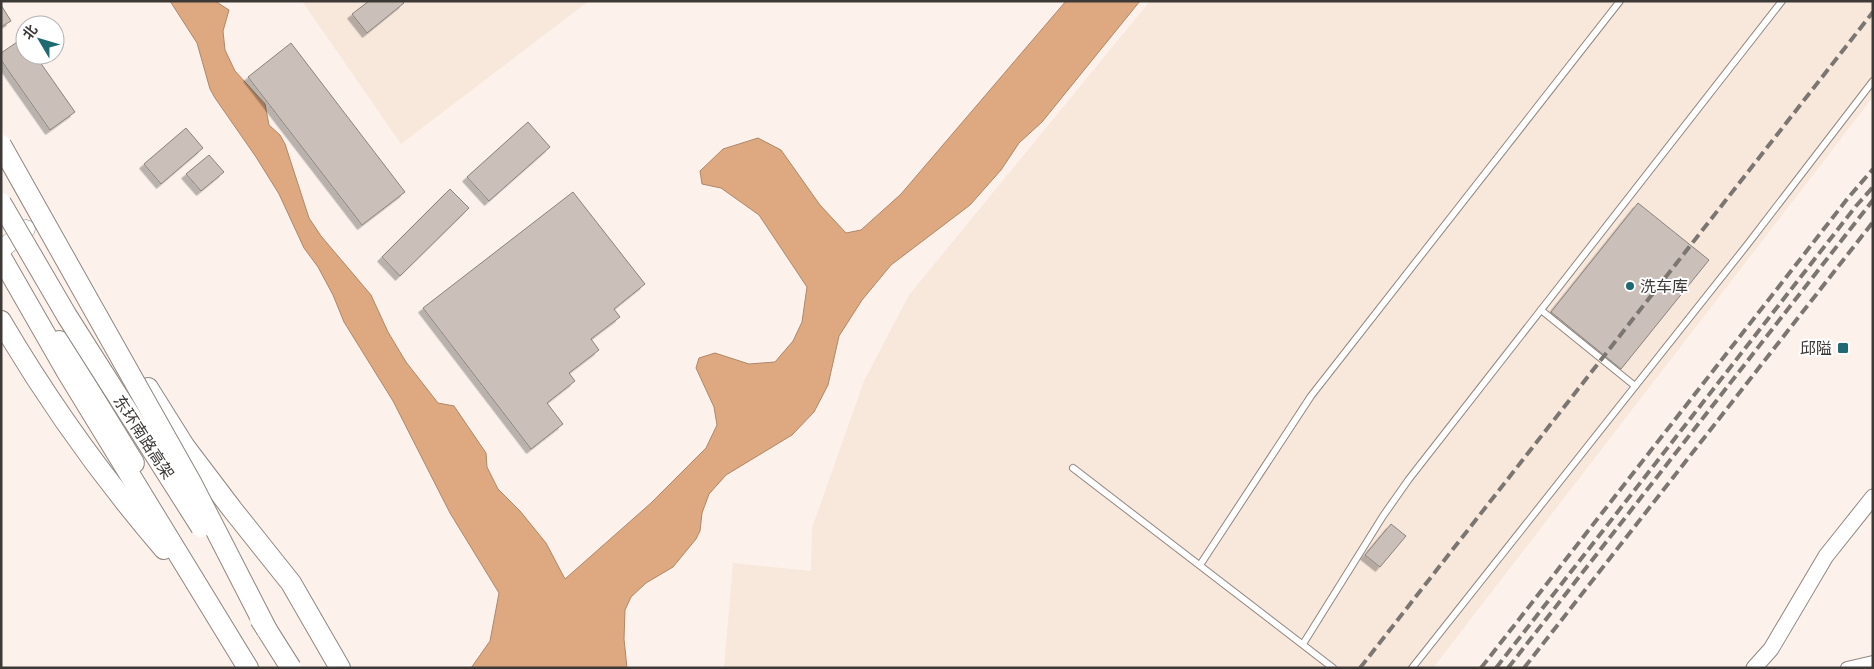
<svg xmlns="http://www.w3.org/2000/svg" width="1874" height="669" viewBox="0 0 1874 669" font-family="Georgia,'Noto Sans SC',serif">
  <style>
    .built { fill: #f8e7db }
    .water { fill: #dea981; stroke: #ae876a }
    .building { fill: #cac0b9; stroke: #8c837d; filter: url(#shadow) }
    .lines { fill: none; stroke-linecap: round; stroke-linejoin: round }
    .service-casing { stroke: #908781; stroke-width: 8 }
    .minor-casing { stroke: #908781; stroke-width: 14 }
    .tertiary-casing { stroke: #908781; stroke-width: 17 }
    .secondary-casing { stroke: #908781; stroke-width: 19 }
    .primary-casing { stroke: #908781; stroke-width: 22 }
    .trunk-casing { stroke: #908781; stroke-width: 22 }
    .service { stroke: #fff; stroke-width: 6 }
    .minor { stroke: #fff; stroke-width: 12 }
    .tertiary { stroke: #fff; stroke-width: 15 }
    .secondary { stroke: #fff; stroke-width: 18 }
    .primary { stroke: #fff; stroke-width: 20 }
    .trunk { stroke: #fff; stroke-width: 20 }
    .rail { stroke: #7c7672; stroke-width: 4; stroke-dasharray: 10 5; stroke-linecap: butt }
    .trunk-bridge-casing { stroke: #908781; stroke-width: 22; stroke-linecap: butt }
    .trunk-bridge { stroke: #fff; stroke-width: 20 }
    .poi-dot { fill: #1f6973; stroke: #fff; stroke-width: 2 }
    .labels { text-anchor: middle; stroke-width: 4; stroke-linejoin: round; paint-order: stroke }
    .poi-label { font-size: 16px; fill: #3d3936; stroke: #fff; text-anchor: start }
    .street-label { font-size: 16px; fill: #3d3936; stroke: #fff }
  </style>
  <defs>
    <filter id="shadow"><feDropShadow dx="-4.5" dy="4.5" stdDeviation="0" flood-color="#0004"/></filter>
  </defs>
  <rect width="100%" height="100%" fill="#fcf2eb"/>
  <g class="built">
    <polygon points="302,1 589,1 401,144"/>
    <polygon points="1150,1 1873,1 1873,97 1433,668 724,668 733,563 811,571 812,528 864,381 909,295"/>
  </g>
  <polygon class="water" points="170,1 215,1 229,10 223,31 225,50 235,71 265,104 269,125 280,135 285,144 309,218 321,236 371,295 388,332 406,362 438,403 454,406 486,453 487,467 498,489 520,511 546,543 565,579 651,503 706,448 717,425 714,407 696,368 699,358 715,353 749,364 775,362 793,341 802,322 807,287 759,215 721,188 702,184 700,171 723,149 758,138 781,150 820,205 846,233 861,230 901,194 1066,1 1140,1 1042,122 1019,143 1001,170 970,205 891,265 862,300 839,336 828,385 814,412 792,435 726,475 709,494 702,513 700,531 696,539 673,567 646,583 631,597 625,610 624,639 627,668 471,668 490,641 499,593 450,513 393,401 344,322 333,295 318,267 304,248 279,194 256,157 215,98 210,89 197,43"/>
  <g class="building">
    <polygon points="369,1 402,1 404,3 367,33 352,14"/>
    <polygon points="1,5 11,21 1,27"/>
    <polygon points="23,38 25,41 25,55 35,55 75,112 50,130 1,60 1,53"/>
    <polygon points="291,43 405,192 362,225 248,77"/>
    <polygon points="528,122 550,147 489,201 467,177"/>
    <polygon points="186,128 203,148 161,184 144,164"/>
    <polygon points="209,155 224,172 201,191 186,174"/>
    <polygon points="450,189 469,208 400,276 382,257"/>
    <polygon points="573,192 645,284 614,309 620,317 591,339 599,350 569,373 575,381 547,403 563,424 531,449 423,308"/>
    <polygon points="1638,203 1709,260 1621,369 1551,312"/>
    <polygon points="1391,524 1406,536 1380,567 1365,555"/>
  </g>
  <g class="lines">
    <defs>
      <g id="service">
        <polyline points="1541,310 1635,386"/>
        <polyline points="1073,468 1333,668"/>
        <polyline points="1200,565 1311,396 1620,1"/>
        <polyline points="1303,644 1383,516 1409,479 1782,1"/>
        <polyline points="1412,668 1747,245 1873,81"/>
      </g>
      <polyline id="minor" points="1847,668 1873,662"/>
      <polyline id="tertiary" points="1754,668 1771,649 1826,556 1873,497"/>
      <polyline id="secondary" points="1,250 26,229"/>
      <g id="primary">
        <polyline points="59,341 134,463"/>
        <polyline points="148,388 185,447 232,509 291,583 340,668"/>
      </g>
      <g id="trunk">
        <polyline points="1,257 67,372 248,668"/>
        <path d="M1 321C48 401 103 478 164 549"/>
      </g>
    </defs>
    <use href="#service" class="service-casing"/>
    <use href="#minor" class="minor-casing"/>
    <use href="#tertiary" class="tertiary-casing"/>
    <use href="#secondary" class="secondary-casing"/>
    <use href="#primary" class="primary-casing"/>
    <use href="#trunk" class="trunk-casing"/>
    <use href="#service" class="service"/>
    <use href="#minor" class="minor"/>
    <use href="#tertiary" class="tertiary"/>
    <use href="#secondary" class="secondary"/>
    <use href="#primary" class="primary"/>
    <use href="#trunk" class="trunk"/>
    <g class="rail">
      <polyline points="1360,668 1873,12"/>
      <polyline points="1481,668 1848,198 1873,169"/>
      <polyline points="1496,668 1856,206 1873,187"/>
      <polyline points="1508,668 1873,200"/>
      <polyline points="1524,668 1873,222"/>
    </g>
    <defs>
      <g id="trunk-bridge">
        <polyline points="1,145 192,484 267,630"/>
        <polyline points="1,203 67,316 201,527"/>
        <polyline points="260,619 291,668"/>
      </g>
    </defs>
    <use href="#trunk-bridge" class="trunk-bridge-casing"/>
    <use href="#trunk-bridge" class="trunk-bridge"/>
  </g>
  <g class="poi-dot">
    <circle cx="1630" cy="286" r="5"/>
    <rect x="1837" y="342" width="12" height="12" rx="2.5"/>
  </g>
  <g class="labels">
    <g class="poi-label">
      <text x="1640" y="292">洗车库</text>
      <text x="1832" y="354" text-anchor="end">邱隘</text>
    </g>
    <g class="street-label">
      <text transform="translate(144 437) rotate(57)" y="6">东环南路高架</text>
    </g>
  </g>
  <rect width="1874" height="669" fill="none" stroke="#3d3936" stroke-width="5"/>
  <g transform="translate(40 40) rotate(308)"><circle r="24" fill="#ffffff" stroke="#b1b0af"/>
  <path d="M0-4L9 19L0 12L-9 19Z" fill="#1f6973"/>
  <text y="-8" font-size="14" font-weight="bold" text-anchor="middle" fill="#3d3936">北</text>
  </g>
</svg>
